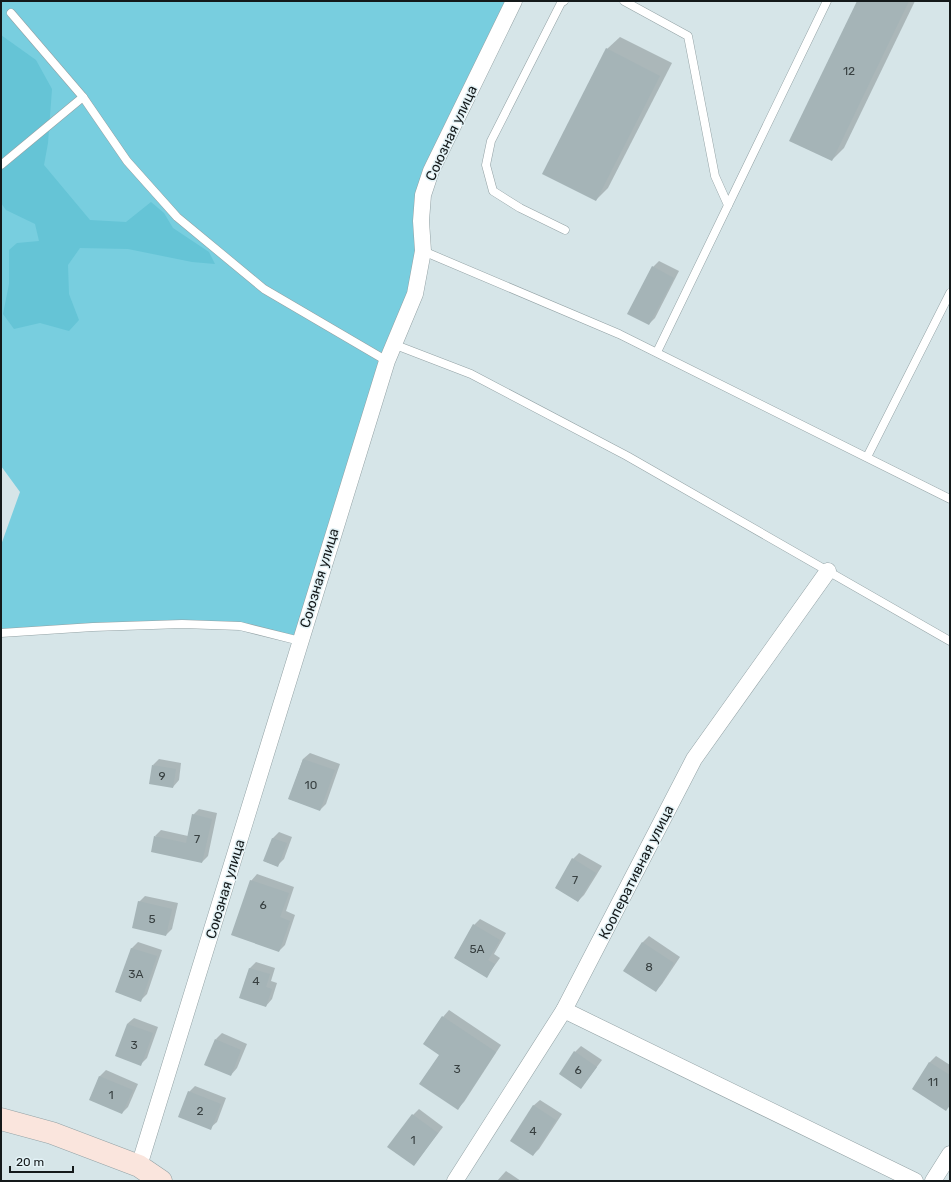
<svg xmlns="http://www.w3.org/2000/svg" width="951" height="1182" viewBox="0 0 951 1182" font-family="Rubik,sans-serif">
  <style>
    .green { fill: #78cedf }
    .forest { fill: #65c4d6 }
    .shadow { fill: #0003 }
    .building { fill: #a5b4b7 }
    .lines { fill: none; stroke-linecap: round; stroke-linejoin: round }
    .service-casing { stroke: #93a2a5; stroke-width: 9 }
    .minor-casing { stroke: #93a2a5; stroke-width: 17 }
    .secondary-casing { stroke: #93a2a5; stroke-width: 23 }
    .service { stroke: #fff; stroke-width: 8 }
    .minor { stroke: #fff; stroke-width: 16 }
    .secondary { stroke: #fae5dd; stroke-width: 22 }
    .labels { text-anchor: middle; stroke-width: 3; stroke-linejoin: round; paint-order: stroke }
    .number-label { font-size: 12px; fill: #384041 }
    .street-label { font-size: 14px; fill: #14191a; stroke: #e3f2f6 }
  </style>
  <rect width="100%" height="100%" fill="#d6e5e8"/>
  <polygon class="green" points="1,1 514,1 431,171 423,251 300,641 240,626 1,633 1,545 20,492 1,466"/>
  <polygon class="forest" points="1,35 36,60 52,89 48,143 44,165 90,220 126,222 151,202 164,213 173,228 209,252 215,264 192,262 128,249 80,248 68,265 69,294 79,320 69,331 40,323 14,329 3,314 9,284 9,250 17,243 39,241 35,224 6,210 1,203"/>
  <g class="shadow">
    <polygon points="858,1 915,1 844,148 832,160"/>
    <polygon points="620,37 672,63 608,188 596,200 607,49"/>
    <polygon points="659,261 679,271 655,318 649,324 653,267"/>
    <polygon points="310,753 340,764 326,804 320,810 289,799 303,759"/>
    <polygon points="159,759 181,763 179,780 173,787 153,765"/>
    <polygon points="199,809 217,813 208,856 202,862 155,836 161,830 188,836 193,815"/>
    <polygon points="279,832 292,837 284,859 277,866 264,861 273,838"/>
    <polygon points="579,853 602,866 584,895 578,901 556,888 573,859"/>
    <polygon points="257,874 294,887 286,911 295,915 285,945 279,951 251,881"/>
    <polygon points="145,896 178,903 172,929 166,935 139,902"/>
    <polygon points="480,919 506,933 494,954 500,958 487,976 455,958 474,925"/>
    <polygon points="649,936 680,957 662,984 656,991 625,970 643,942"/>
    <polygon points="138,942 162,950 147,994 141,1000 116,992 132,948"/>
    <polygon points="256,962 275,968 271,981 277,983 272,999 266,1006 241,998 250,968"/>
    <polygon points="449,1010 501,1045 464,1102 457,1109 440,1054 443,1017"/>
    <polygon points="134,1018 158,1027 147,1058 141,1064 127,1024"/>
    <polygon points="222,1033 247,1044 237,1068 231,1075 216,1039"/>
    <polygon points="581,1046 602,1060 581,1088 575,1052"/>
    <polygon points="936,1056 950,1065 950,1106 946,1109 913,1089 930,1062"/>
    <polygon points="106,1070 138,1084 128,1107 122,1113 90,1099 100,1076"/>
    <polygon points="195,1086 226,1098 217,1122 210,1128 189,1092"/>
    <polygon points="540,1100 562,1114 539,1149 533,1155 533,1106"/>
    <polygon points="419,1109 443,1127 414,1165 413,1115"/>
    <polygon points="506,1171 521,1181 497,1181"/>
  </g>
  <g class="building">
    <polygon points="857,1 909,1 832,161 789,141"/>
    <polygon points="606,48 660,76 596,201 542,174"/>
    <polygon points="652,266 674,278 649,325 627,314"/>
    <polygon points="303,759 335,770 320,811 288,799"/>
    <polygon points="152,765 176,769 173,788 149,784"/>
    <polygon points="192,814 212,819 202,863 151,852 154,836 186,843"/>
    <polygon points="272,838 287,843 278,867 263,861"/>
    <polygon points="572,858 596,873 578,902 555,888"/>
    <polygon points="250,880 289,893 280,917 290,921 279,952 231,935"/>
    <polygon points="138,901 172,909 166,936 132,928"/>
    <polygon points="473,924 500,940 488,960 495,964 487,978 454,958"/>
    <polygon points="642,942 674,963 656,992 623,971"/>
    <polygon points="131,948 157,956 141,1002 115,992"/>
    <polygon points="249,968 270,974 266,987 272,989 266,1007 239,998"/>
    <polygon points="442,1016 496,1052 458,1110 419,1084 439,1055 423,1044"/>
    <polygon points="127,1024 153,1033 141,1066 115,1056"/>
    <polygon points="215,1039 241,1050 231,1076 204,1065"/>
    <polygon points="574,1051 597,1067 581,1089 559,1074"/>
    <polygon points="929,1062 950,1075 950,1105 946,1111 912,1089"/>
    <polygon points="99,1076 133,1090 122,1114 89,1100"/>
    <polygon points="188,1091 221,1104 211,1130 178,1117"/>
    <polygon points="533,1105 556,1120 533,1156 510,1141"/>
    <polygon points="412,1114 438,1133 414,1166 387,1147"/>
  </g>
  <g class="lines">
    <defs>
      <g id="service">
        <polyline points="564,1 561,3 491,141 486,165 493,191 520,208 565,230"/>
        <polyline points="624,1 688,36 715,176 728,205"/>
        <polyline points="11,13 83,97 127,161 177,217 264,289 387,361"/>
        <polyline points="1,165 83,97"/>
        <polyline points="423,251 619,334 950,499"/>
        <polyline points="393,344 471,374 627,456 950,641"/>
        <polyline points="657,352 827,1"/>
        <polyline points="867,457 950,293"/>
        <polyline points="1,633 93,627 182,624 240,626 300,641"/>
      </g>
      <g id="minor">
        <polyline points="564,1010 915,1181"/>
        <polyline points="139,1166 387,361 415,294 423,251 421,221 423,195 431,171 514,1"/>
        <polyline points="455,1181 564,1010 694,759 828,571"/>
        <polyline points="933,1181 950,1154"/>
      </g>
      <polyline id="secondary" points="1,1119 52,1133 139,1166 161,1181"/>
    </defs>
    <use href="#service" class="service-casing"/>
    <use href="#minor" class="minor-casing"/>
    <use href="#secondary" class="secondary-casing"/>
    <use href="#service" class="service"/>
    <use href="#minor" class="minor"/>
    <use href="#secondary" class="secondary"/>
  </g>
  <g class="labels">
    <g class="number-label">
      <text x="849" y="75">12</text>
      <text x="162" y="780">9</text>
      <text x="311" y="789">10</text>
      <text x="197" y="843">7</text>
      <text x="575" y="884">7</text>
      <text x="263" y="909">6</text>
      <text x="152" y="923">5</text>
      <text x="477" y="953">5А</text>
      <text x="649" y="971">8</text>
      <text x="136" y="978">3А</text>
      <text x="256" y="985">4</text>
      <text x="134" y="1049">3</text>
      <text x="457" y="1073">3</text>
      <text x="578" y="1074">6</text>
      <text x="933" y="1086">11</text>
      <text x="111" y="1099">1</text>
      <text x="200" y="1115">2</text>
      <text x="533" y="1135">4</text>
      <text x="413" y="1144">1</text>
    </g>
    <g class="street-label">
      <text transform="translate(451 133) rotate(-65)" y="5">Союзная улица</text>
      <text transform="translate(319 578) rotate(-73)" y="5">Союзная улица</text>
      <text transform="translate(636 872) rotate(-63)" y="5">Кооперативная улица</text>
      <text transform="translate(225 889) rotate(-73)" y="5">Союзная улица</text>
    </g>
  </g>
  <rect width="951" height="1182" fill="none" stroke="#14191a" stroke-width="4"/>
  <path d="M10 1166v6h63v-6" fill="none" stroke="#14191a" stroke-width="2"/>
  <text x="16" y="1166" font-size="12" fill="#14191a" stroke="#e3f2f6" stroke-width="3" paint-order="stroke">20 m</text>
</svg>
